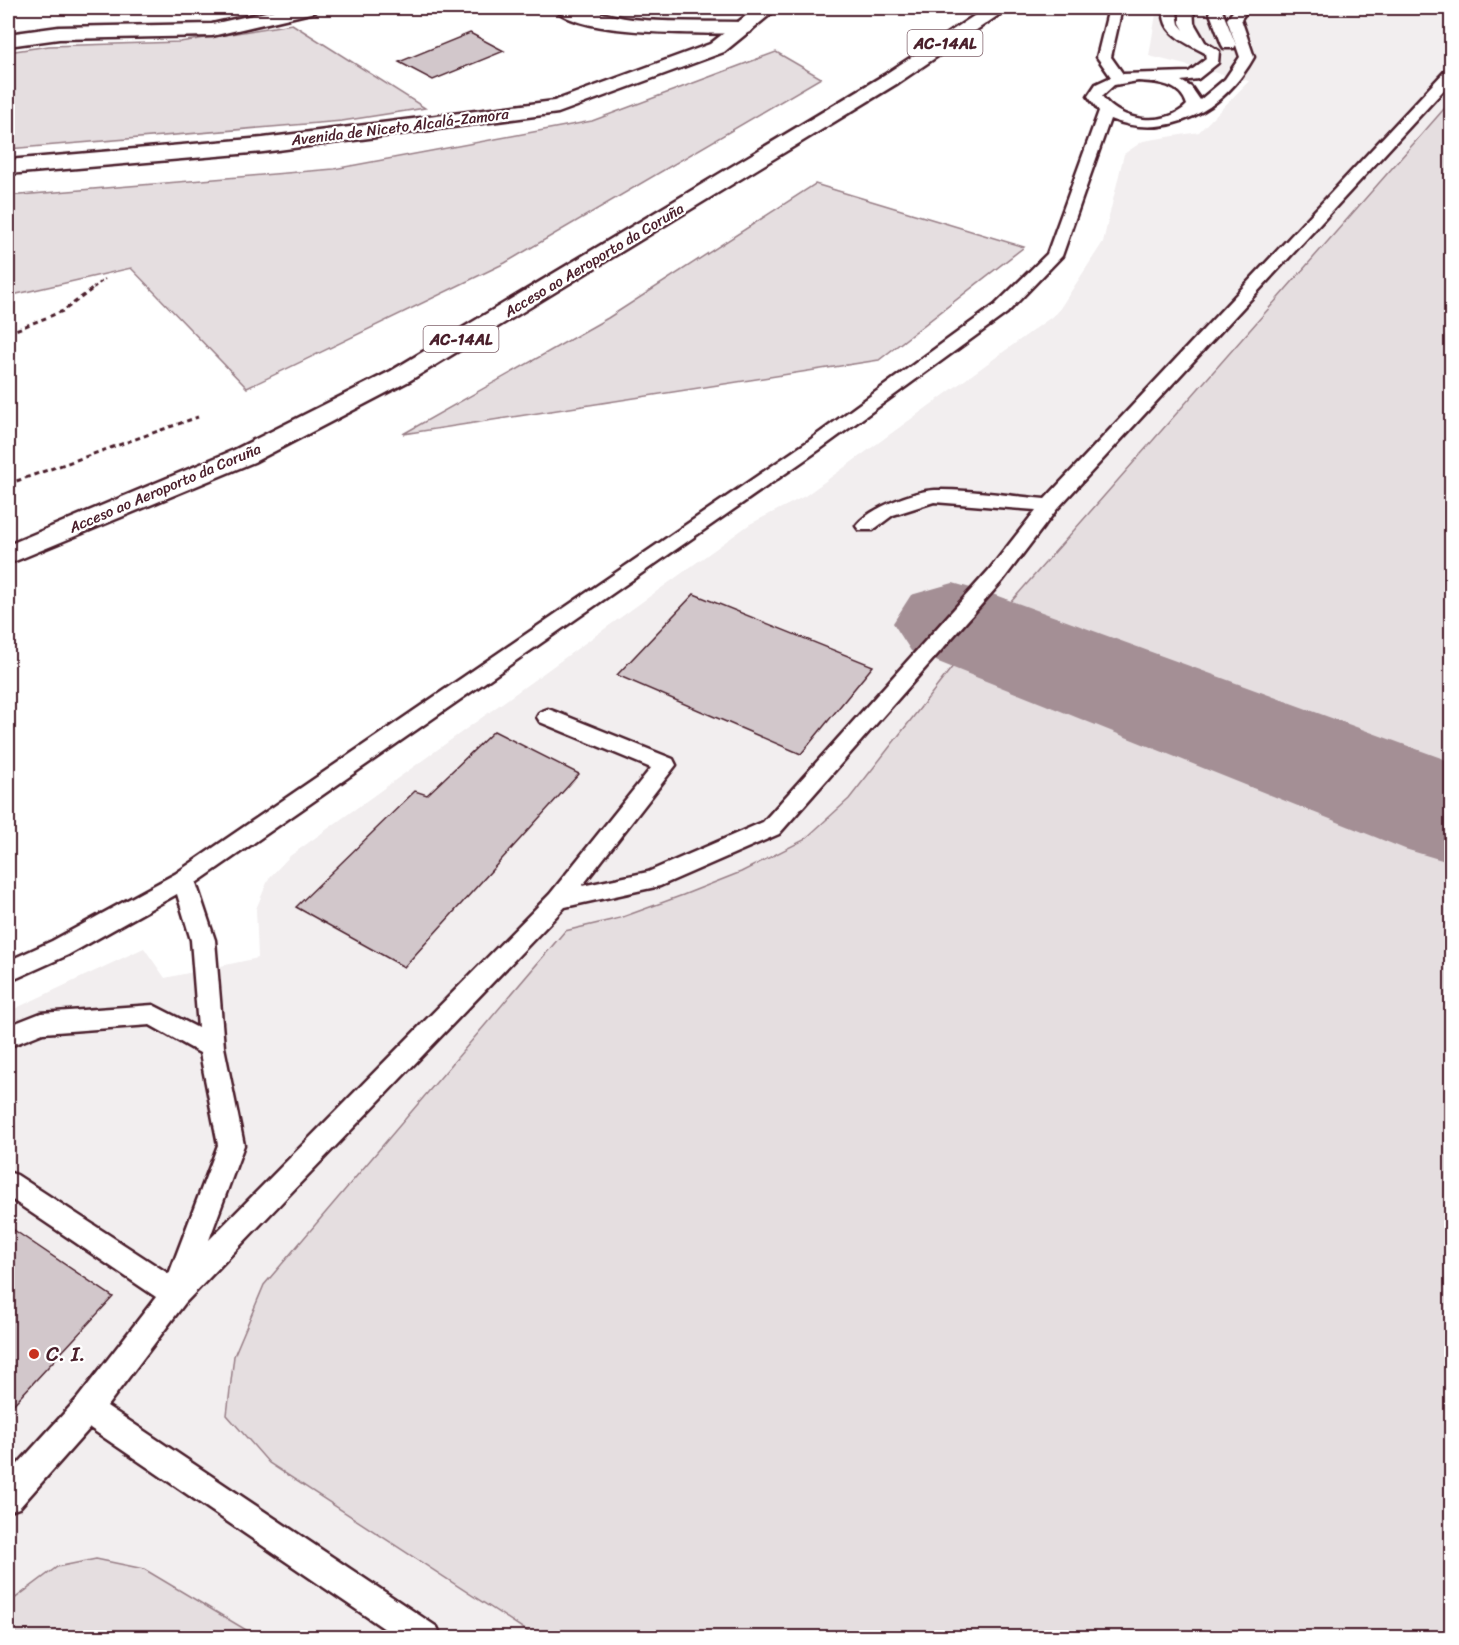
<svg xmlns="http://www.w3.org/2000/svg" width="1459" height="1645" viewBox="0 0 1459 1645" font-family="Sriracha,sans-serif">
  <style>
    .built { fill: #f2eeef }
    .green { fill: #e5dee0; stroke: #987e86; stroke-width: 1.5 }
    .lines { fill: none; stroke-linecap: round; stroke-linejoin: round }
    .taxiway { fill: #a48f95; fill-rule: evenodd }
    .building { fill: #d2c7cb; stroke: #4a1f2b; stroke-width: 1.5 }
    .service-casing { stroke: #4a1f2b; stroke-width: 5 }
    .minor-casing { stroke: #4a1f2b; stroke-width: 5 }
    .trunk-casing { stroke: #4a1f2b; stroke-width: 5 }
    .path-far1 { stroke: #4a1f2b; stroke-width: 2; stroke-dasharray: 4 3; stroke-linecap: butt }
    .path { stroke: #4a1f2b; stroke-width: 3; stroke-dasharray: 5 4; stroke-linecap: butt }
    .service { fill: #fff; fill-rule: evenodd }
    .minor { fill: #fff; fill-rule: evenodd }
    .trunk { fill: #fff; fill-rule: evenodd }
    .poi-dot { fill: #c8321e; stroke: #fff; stroke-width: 2 }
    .labels { text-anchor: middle; stroke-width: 4.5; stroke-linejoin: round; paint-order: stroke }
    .far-street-label { font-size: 15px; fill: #4a1f2b; stroke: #fff }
    .shield { fill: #fff; stroke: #80626b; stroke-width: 1.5 }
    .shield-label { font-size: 16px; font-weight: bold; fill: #4a1f2b }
    .near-poi-label { font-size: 21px; fill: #4a1f2b; stroke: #fff; text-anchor: start }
  </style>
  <rect width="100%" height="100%" fill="#fff"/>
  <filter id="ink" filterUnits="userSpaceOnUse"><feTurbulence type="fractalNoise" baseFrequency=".0167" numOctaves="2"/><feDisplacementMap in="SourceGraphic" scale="12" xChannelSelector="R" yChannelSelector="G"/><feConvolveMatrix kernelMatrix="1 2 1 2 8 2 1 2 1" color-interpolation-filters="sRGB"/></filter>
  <g filter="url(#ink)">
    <polygon class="built" points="1157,8 1451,8 1451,1637 8,1637 8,1012 144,948 165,978 258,958 256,909 269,878 290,856 750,524 805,496 1057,313 1103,242 1124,154 1143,141 1199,132 1249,81 1149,56"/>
    <g class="green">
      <polygon points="292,24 425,108 342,121 8,149 8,52 49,46 180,42"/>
      <polygon points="776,52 821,78 505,263 247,388 131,268 8,296 8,196 334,169 592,121"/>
      <polygon points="1451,101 1451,786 1003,611"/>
      <polygon points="815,184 1024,247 879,360 403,434 608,318"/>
      <polygon points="964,652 1451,838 1451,1637 536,1637 269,1463 227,1415 234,1356 264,1285 565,931 620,918 683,895 741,872 804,840 849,799"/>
      <polygon points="96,1559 144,1569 258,1637 8,1637 9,1603 57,1567"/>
    </g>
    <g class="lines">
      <polygon class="taxiway" points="953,583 995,595 1452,762 1452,863 1405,849 911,651 893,623 911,595"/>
    </g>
    <g class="building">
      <polygon points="470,33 504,51 433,80 399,62"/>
      <polygon points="694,594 873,666 801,754 617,675"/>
      <polygon points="494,731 579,774 404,967 296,907 415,791 427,795"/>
      <polygon points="8,1226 113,1297 8,1410"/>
    </g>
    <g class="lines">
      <defs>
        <g id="service">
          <path d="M1109 8H1122L1111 57 1123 74 1189 72 1206 59 1205 53C1185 42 1161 34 1164 8H1176L1179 24 1184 30 1180 23V8H1193L1194 23 1205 42 1219 51 1218 63 1198 79 1181 81 1191 87 1200 100 1225 79 1240 57 1227 19 1236 8H1257L1246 12 1241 19 1254 57C1225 109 1169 142 1110 119L1062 256 1007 313 819 450 196 883 215 940 224 1047 244 1145 209 1240 550 894 651 768 540 722 537 717 540 712 548 709 556 712 673 759 676 765 582 886 648 872 763 822 989 570 1036 510 934 502 893 515 873 530H859L856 526C868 509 914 491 935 490 971 489 1009 496 1045 499L1447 69 1452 68V81L1057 509 1003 580 779 834 660 886 565 907 185 1303 107 1406 437 1627 442 1638H398L90 1428 19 1508 8 1512V1475L77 1399 156 1297 8 1197V1172L17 1175 169 1274 218 1145 200 1053 150 1025 43 1033 8 1047V1026L41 1013 153 1005 198 1028 191 940 177 894 68 955 8 982V961L52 941 175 874 807 442 995 305 1047 254 1099 111 1088 96 1096 84 1111 77 1097 57ZM1138 81C1158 82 1181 84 1187 105 1165 128 1119 122 1102 96L1114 85Z"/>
          <polygon points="1208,8 1221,8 1236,45 1234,48 1224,48 1222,45"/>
        </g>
        <g id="minor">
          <polygon points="284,8 318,8 315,12 212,36 59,39 8,46 8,34 59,27 212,24"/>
          <path d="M555 8C581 5 606 16 632 19 669 23 706 21 743 22L750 24 753 28 750 32 743 34C708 33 575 37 555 8Z"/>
        </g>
        <g id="trunk">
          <polygon points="756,8 778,8 724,52 558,113 263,152 8,174 8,160 263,138 554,101 710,44"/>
          <polygon points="986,8 1009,8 898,83 409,381 254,462 8,564 8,545 234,450 391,371 884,75"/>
        </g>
      </defs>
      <use href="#service" class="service-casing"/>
      <use href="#minor" class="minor-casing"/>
      <use href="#trunk" class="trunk-casing"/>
      <polyline class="path-far1" points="93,288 105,279"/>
      <g class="path">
        <polyline points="8,333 63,311 95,287"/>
        <polyline points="8,484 198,417"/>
      </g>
      <use href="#service" class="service"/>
      <use href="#minor" class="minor"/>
      <use href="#trunk" class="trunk"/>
    </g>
  </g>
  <circle class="poi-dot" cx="34" cy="1354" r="6"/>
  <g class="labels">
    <g class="far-street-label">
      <text transform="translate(400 127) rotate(-7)" y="5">Avenida de Niceto Alcalá-Zamora</text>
      <text transform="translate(594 260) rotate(-31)" y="5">Acceso ao Aeroporto da Coruña</text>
      <text transform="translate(165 488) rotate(-23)" y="5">Acceso ao Aeroporto da Coruña</text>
    </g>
    <g class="shield">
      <rect x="907.5" y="30" width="75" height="26" rx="4.5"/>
      <rect x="423.5" y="326" width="75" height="26" rx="4.5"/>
    </g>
    <g class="shield-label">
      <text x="945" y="49">AC-14AL</text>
      <text x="461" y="345">AC-14AL</text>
    </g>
    <g class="near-poi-label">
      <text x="46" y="1361">C. I.</text>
    </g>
  </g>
  <rect width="1459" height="1645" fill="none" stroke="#fff" stroke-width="30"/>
  <rect x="15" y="15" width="1429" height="1615" fill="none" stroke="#4a1f2b" stroke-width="2" filter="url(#ink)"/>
</svg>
